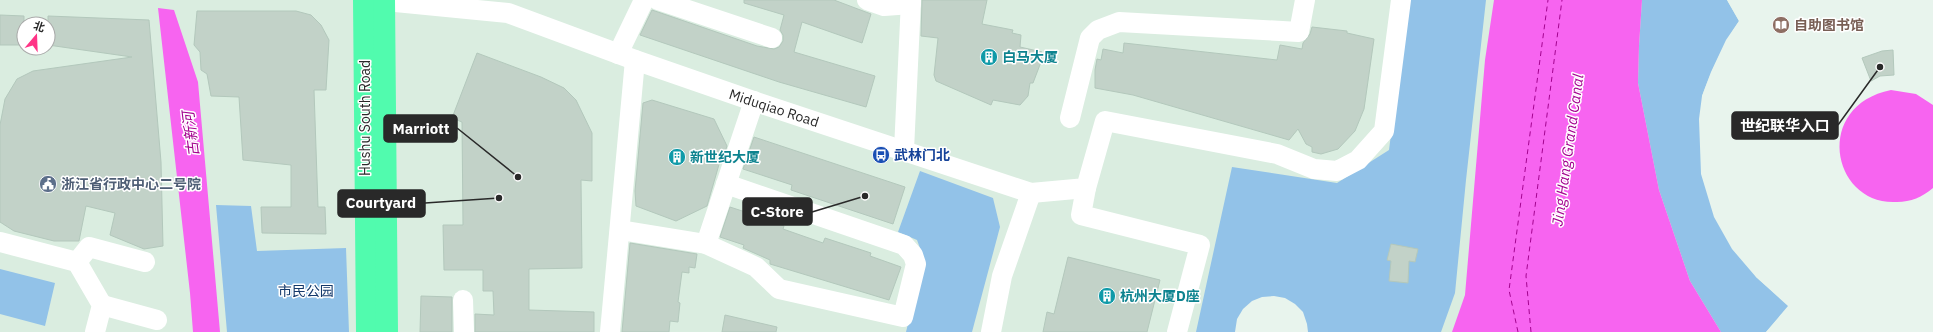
<svg xmlns="http://www.w3.org/2000/svg" width="1933" height="332" viewBox="0 0 1933 332" font-family="'IBM Plex Sans','Noto Sans SC',sans-serif">
  <style>
    .green { fill: #92c2e8 }
    .plaza { fill: #e8f4ed }
    .water { fill: #f764f0 }
    .lines { fill: none; stroke-linecap: round; stroke-linejoin: round }
    .ferry { stroke: #a3038f; stroke-width: 1; stroke-dasharray: 5 4; stroke-linecap: butt }
    .building { fill: #c2d2c8; stroke: #b3c8bc }
    .minor { stroke: #fff; stroke-width: 20 }
    .major { stroke: #51fbae; stroke-width: 22 }
    .labels { text-anchor: middle; stroke-width: 3; stroke-linejoin: round; paint-order: stroke }
    .education-label { font-size: 14px; font-weight: bold; fill: #785e54; stroke: #fff; text-anchor: start }
    .culture-label { font-size: 14px; font-weight: bold; fill: #0d838f; stroke: #fff; text-anchor: start }
    .street-label { font-size: 14px; fill: #292929; stroke: #fff }
    .transit-label { font-size: 14px; font-weight: bold; fill: #164399; stroke: #fff; text-anchor: start }
    .service-label { font-size: 14px; font-weight: bold; fill: #4e5e75; stroke: #fff; text-anchor: start }
    .park-label { font-size: 14px; fill: #14396b; stroke: #fff }
    .water-label { font-size: 15px; font-style: italic; fill: #a3038f; stroke: #fff }
    .leader { fill: none; stroke: #292929; stroke-width: 1.5 }
    .callout-dot { fill: #292929; stroke: #fff; stroke-width: 1.5 }
    .callout { fill: #292929; stroke: #292929; stroke-width: 1.5 }
    .callout-label { font-size: 15px; text-anchor: middle; font-weight: bold; fill: #fff }
  </style>
  <rect width="100%" height="100%" fill="#daede0"/>
  <g class="green">
    <polygon points="1408,0 1486,0 1466,180 1455,293 1441,332 1196,332 1232,167 1337,183 1389,150"/>
    <path d="M1642 0H1727L1739 21C1723 45 1712 69 1702 96L1756 277 1789 306 1766 332H1721L1690 281 1659 190 1638 83 1639 46Z"/>
    <polygon points="920,171 993,198 1000,227 972,332 906,332 924,259 917,240 898,232"/>
    <polygon points="216,205 251,206 257,251 346,248 349,332 227,332"/>
    <polygon points="0,269 55,283 45,326 0,314"/>
  </g>
  <g class="plaza">
    <polygon points="1727,0 1933,0 1933,332 1766,332 1788,306 1756,277 1732,249 1714,217 1701,174 1699,119 1702,96 1711,72 1726,40 1739,21"/>
    <polygon points="1274,296 1285,298 1295,304 1303,312 1307,324 1308,332 1235,332 1237,319 1243,309 1252,301 1262,297"/>
  </g>
  <g class="water">
    <polygon points="1494,0 1642,0 1639,46 1638,83 1659,190 1690,281 1721,332 1452,332 1465,295 1485,60"/>
    <polygon points="158,8 174,10 198,82 220,332 193,332 190,293"/>
    <path d="M1891 90 1916 94 1933 105V188C1922 197 1911 202 1897 202 1832 206 1812 106 1891 90Z"/>
  </g>
  <g class="lines">
    <g class="ferry">
      <polyline points="1518,332 1509,290 1548,0"/>
      <polyline points="1531,332 1526,276 1562,0"/>
    </g>
  </g>
  <g class="building">
    <polygon points="744,0 834,0 871,14 862,43 802,22 794,52 875,76 866,107 779,82 640,35 652,10 757,46 774,49 779,47 783,41 783,35 780,30 784,15 744,3"/>
    <polygon points="922,0 987,0 982,24 1013,30 1012,33 1021,35 1020,47 1042,52 1041,62 1033,83 1030,83 1028,96 1020,105 993,100 991,105 936,81 934,75 938,38 921,36"/>
    <polygon points="197,11 296,11 311,15 321,25 329,40 326,90 314,90 318,207 325,207 326,234 262,233 261,207 291,207 291,165 243,160 239,97 211,96 207,74 201,70 200,52 194,45"/>
    <polygon points="0,15 24,16 24,45 0,45"/>
    <polygon points="48,16 149,20 161,162 163,246 144,249 110,235 115,213 86,206 79,241 54,241 14,231 0,222 0,125 5,99 17,79 33,71 132,57 48,45"/>
    <polygon points="1312,27 1347,31 1347,33 1374,39 1364,109 1355,131 1338,149 1321,154 1312,152 1312,147 1306,144 1298,129 1289,140 1133,95 1095,88 1095,70 1097,59 1101,60 1103,49 1123,53 1124,43 1277,60 1280,45 1302,49 1303,43 1310,34"/>
    <polygon points="1893,50 1894,75 1880,76 1871,81 1862,58 1882,51"/>
    <polygon points="477,53 541,77 564,88 576,100 592,133 592,181 581,180 582,268 529,269 529,310 594,312 594,332 475,332 475,314 494,315 493,291 483,291 483,270 444,270 443,225 463,225 462,122 452,118"/>
    <polygon points="652,100 714,119 727,146 722,161 720,161 707,206 676,221 636,206 635,191 643,103"/>
    <polygon points="754,137 905,187 893,224 791,190 792,185 743,169"/>
    <polygon points="730,207 773,221 773,222 784,226 783,229 823,243 825,238 871,253 870,256 901,267 889,300 770,264 770,260 743,248 744,245 720,237"/>
    <polygon points="630,243 697,254 695,268 689,267 689,273 682,272 678,302 680,303 678,322 670,321 669,332 622,332"/>
    <polygon points="1391,244 1418,249 1415,262 1409,261 1408,283 1389,281 1391,261 1387,260"/>
    <polygon points="1068,257 1160,280 1147,332 1043,332 1047,312 1054,314"/>
    <polygon points="421,296 452,297 452,332 420,332"/>
    <polygon points="725,315 777,327 776,332 722,332"/>
  </g>
  <g class="lines">
    <g class="minor">
      <polyline points="375,0 508,13 635,60 759,103 1031,193 1002,276 991,332"/>
      <polyline points="658,0 772,38"/>
      <polyline points="867,0 884,6 911,4"/>
      <polyline points="618,54 644,0"/>
      <polyline points="1070,118 1090,38 1098,30 1119,22 1299,32 1305,0"/>
      <polyline points="904,150 911,0"/>
      <polyline points="1086,188 1081,215 1200,245 1177,332"/>
      <polyline points="1031,193 1086,188 1105,121 1277,154 1314,169 1337,171 1358,160 1384,131 1401,0"/>
      <polyline points="620,230 706,244 756,267 779,289 903,317 916,264 913,255 904,245 726,184"/>
      <polyline points="0,242 77,262 102,305 95,332"/>
      <polyline points="706,244 754,101"/>
      <polyline points="77,262 89,247 145,262"/>
      <polyline points="463,300 464,332"/>
      <polyline points="102,305 157,320"/>
      <polyline points="610,332 635,60"/>
    </g>
    <g class="major">
      <polyline points="364,0 367,332"/>
      <polyline points="384,0 387,332"/>
    </g>
  </g>
  <defs>
    <symbol id="library-disc" viewBox="-11 -11 22 22"><circle r="9.5" fill="#8d6e63" stroke="#fff"/><path d="M-6-4Q-3-5.5-.7-3.5V5Q-3 3-6 4ZM6-4Q3-5.5 .7-3.5V5Q3 3 6 4Z" fill="#fff"/></symbol>
    <symbol id="building-disc" viewBox="-11 -11 22 22"><circle r="9.5" fill="#0f9aa8" stroke="#fff"/><path d="M-4-6H4V6H1V3H-1V6H-4ZM-2.5-4.3h1.7v1.8h-1.7ZM.8-4.3h1.7v1.8H.8ZM-2.5-1h1.7V.8h-1.7ZM.8-1h1.7V.8H.8Z" fill="#fff"/></symbol>
    <symbol id="bus-disc" viewBox="-11 -11 22 22"><circle r="9.5" fill="#1a4fb4" stroke="#fff"/><path d="M-5-6H5V4H4V6H2V4H-2V6H-4V4H-5ZM-3.5-4V0h7V-4ZM-3.5 1.2v1.5H-2V1.2ZM2 1.2v1.5H3.5V1.2Z" fill="#fff"/></symbol>
    <symbol id="civic-disc" viewBox="-11 -11 22 22"><circle r="9.5" fill="#5c6f8a" stroke="#fff"/><path d="M-.6-6.5H3V-4.5H.6V-3L4-1V1h2V6H-6V1h2V-1L-.6-3ZM-1.2 2.5V6h2.4V2.5Z" fill="#fff"/></symbol>
  </defs>
  <g fill-rule="evenodd">
    <use href="#library-disc" x="1771" y="15" width="20" height="20"/>
    <use href="#building-disc" x="979" y="47" width="20" height="20"/>
    <use href="#bus-disc" x="871" y="145" width="20" height="20"/>
    <use href="#building-disc" x="667" y="147" width="20" height="20"/>
    <use href="#civic-disc" x="38" y="174" width="20" height="20"/>
    <use href="#building-disc" x="1097" y="286" width="20" height="20"/>
  </g>
  <g class="labels">
    <g class="education-label">
      <text x="1794" y="30">自助图书馆</text>
    </g>
    <g class="culture-label">
      <text x="1002" y="62">白马大厦</text>
      <text x="690" y="162">新世纪大厦</text>
      <text x="1120" y="301">杭州大厦D座</text>
    </g>
    <g class="street-label">
      <text transform="translate(774 108) rotate(18)" y="5">Miduqiao Road</text>
      <text transform="translate(365 118) rotate(-90)" y="5">Hushu South Road</text>
    </g>
    <g class="transit-label">
      <text x="894" y="160">武林门北</text>
    </g>
    <g class="service-label">
      <text x="61" y="189">浙江省行政中心二号院</text>
    </g>
    <g class="park-label">
      <text x="306" y="296">市民公园</text>
    </g>
    <g class="water-label">
      <text transform="translate(191 134) rotate(-97)" y="5">古新河</text>
      <text transform="translate(1568 150) rotate(-82)" y="5">Jing Hang Grand Canal</text>
    </g>
  </g>
  <path class="leader" d="M1880 67L1838 125M518 177L457 128M499 198L425 203M865 196L812 212"/>
  <g class="callout-dot">
    <circle cx="1880" cy="67" r="4"/>
    <circle cx="518" cy="177" r="4"/>
    <circle cx="499" cy="198" r="4"/>
    <circle cx="865" cy="196" r="4"/>
  </g>
  <g class="callout">
    <rect x="1732" y="112" width="106" height="27" rx="4"/>
    <rect x="384" y="115" width="73" height="27" rx="4"/>
    <rect x="338" y="190" width="87" height="27" rx="4"/>
    <rect x="743" y="198" width="69" height="27" rx="4"/>
  </g>
  <g class="callout-label">
    <text x="1785" y="131">世纪联华入口</text>
    <text x="421" y="134">Marriott</text>
    <text x="381" y="208">Courtyard</text>
    <text x="777" y="217">C-Store</text>
  </g>
  <g transform="translate(36 36) rotate(19)"><circle r="19" fill="#ffffff" stroke="#a9a9a9"/>
  <path d="M0-3L7 15L0 10L-7 15Z" fill="#ff3486"/>
  <text y="-6" font-size="11" font-weight="bold" text-anchor="middle" fill="#292929">北</text>
  </g>
</svg>
